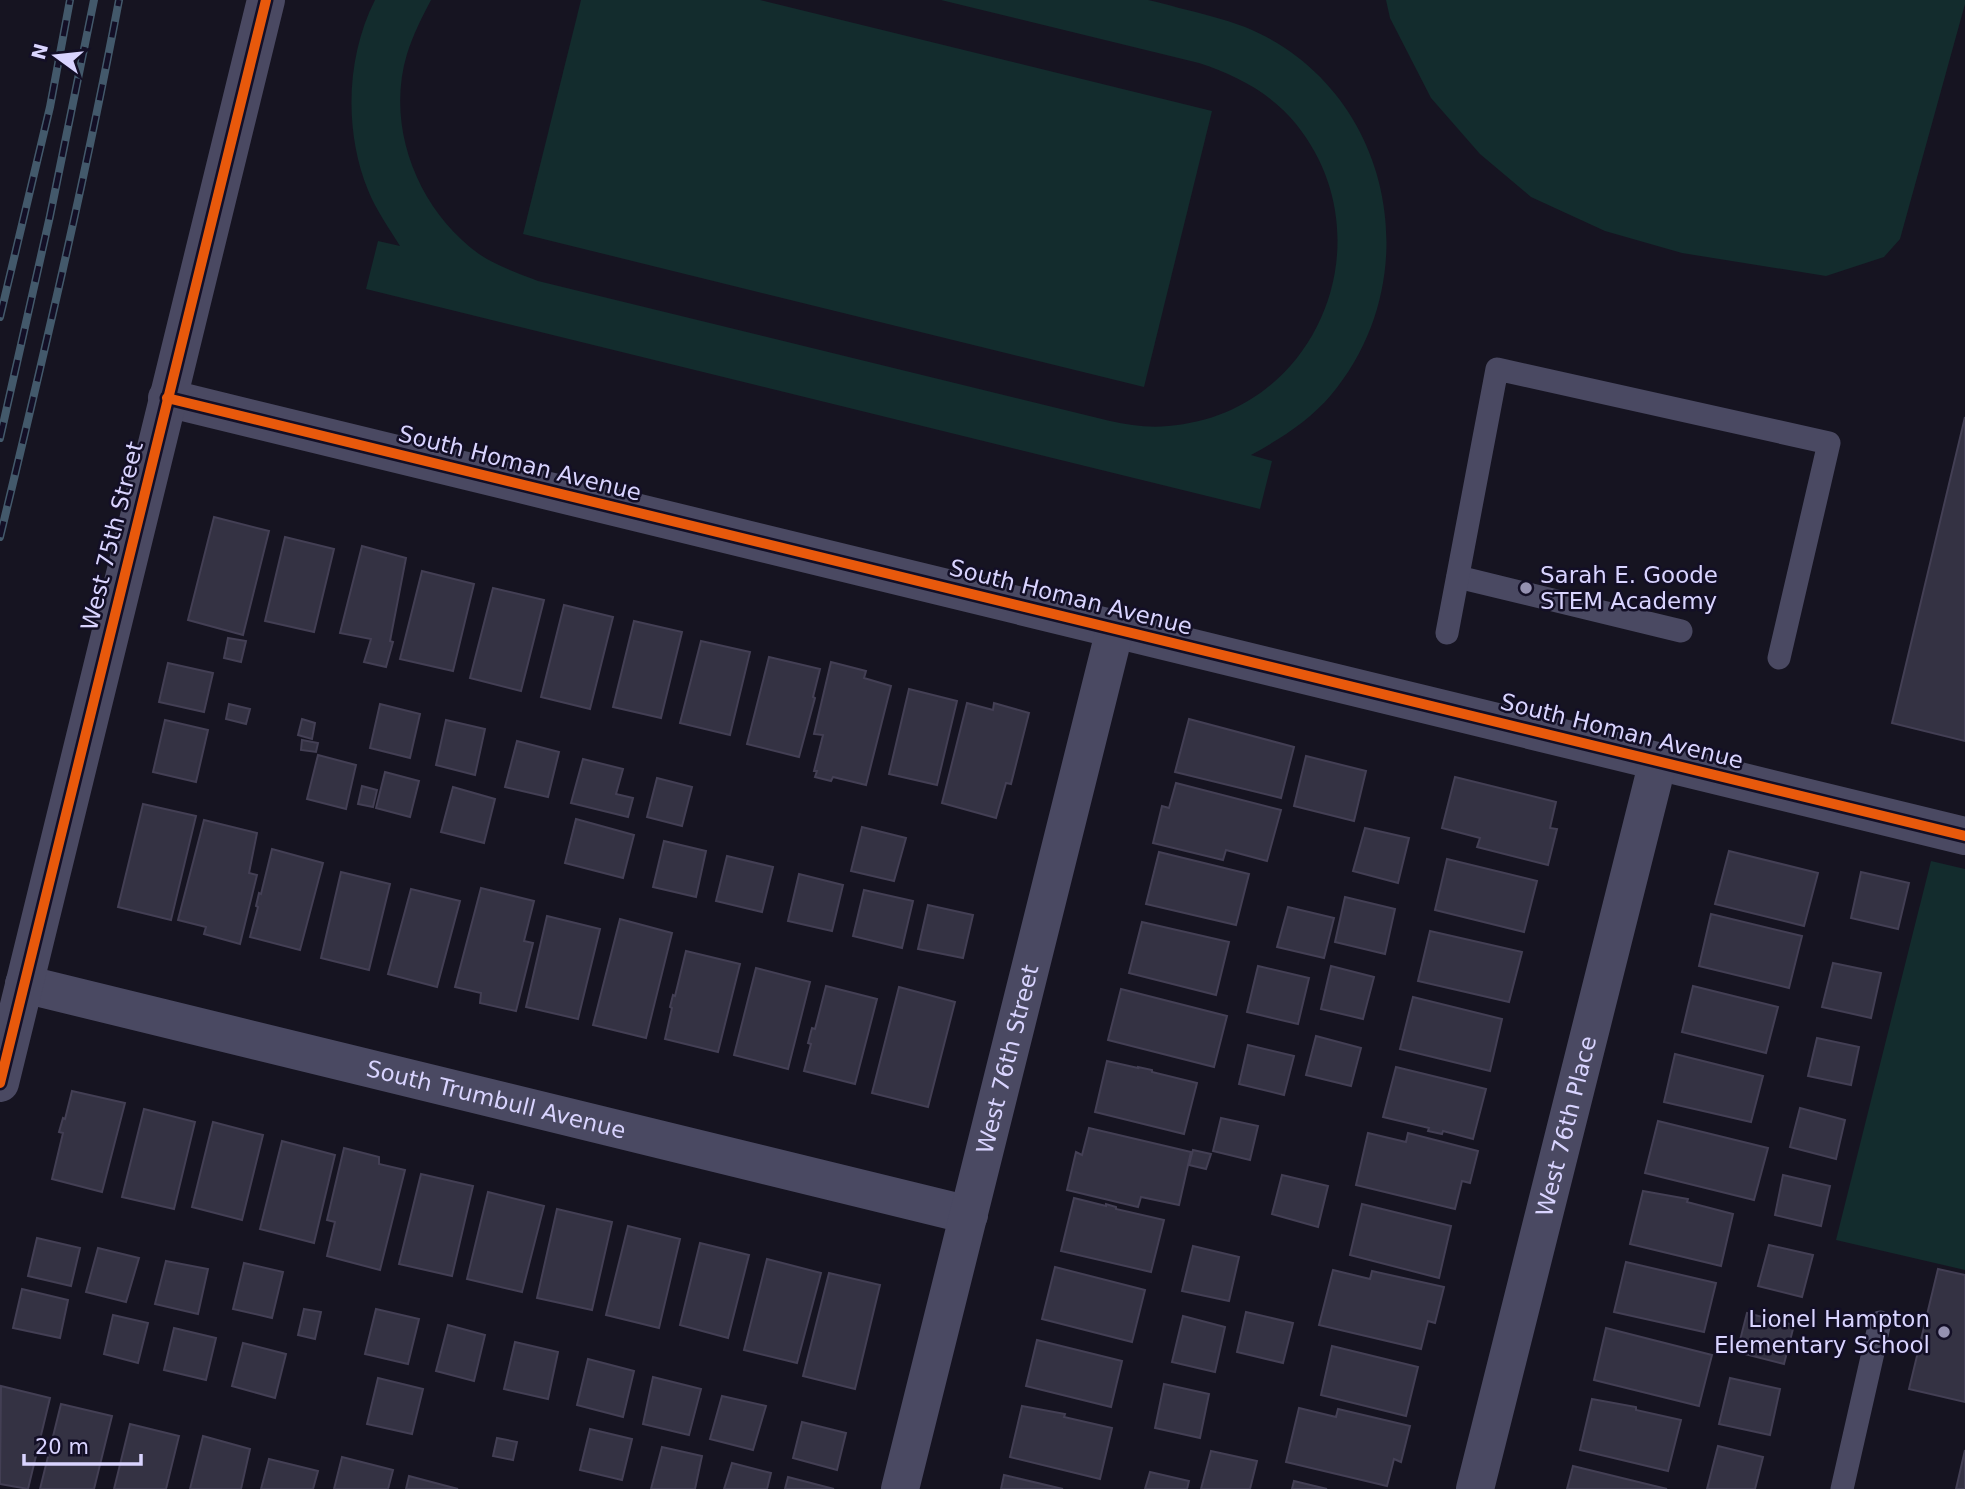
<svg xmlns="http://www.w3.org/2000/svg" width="1965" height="1489" viewBox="0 0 1965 1489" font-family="'DejaVu Sans',sans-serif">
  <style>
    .green { fill: #132c2d }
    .building { fill: #343243; stroke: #433f54; stroke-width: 2 }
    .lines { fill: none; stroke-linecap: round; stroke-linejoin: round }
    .service { stroke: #4a4962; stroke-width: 23 }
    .minor { stroke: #4a4962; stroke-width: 38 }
    .rail-casing { stroke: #43596b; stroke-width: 8 }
    .rail { stroke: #130f26; stroke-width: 5; stroke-dasharray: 16; stroke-linecap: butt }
    .cycleway-casing { stroke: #130f26; stroke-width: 15 }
    .cycleway { stroke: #e8590c; stroke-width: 10 }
    .poi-dot { fill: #9591b1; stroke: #130f26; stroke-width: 2.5 }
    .labels { text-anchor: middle; stroke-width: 5; stroke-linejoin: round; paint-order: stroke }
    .street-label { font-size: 23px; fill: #d9d4ff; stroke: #130f26 }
    .poi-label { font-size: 23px; fill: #d9d4ff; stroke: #130f26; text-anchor: start }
  </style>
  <rect width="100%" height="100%" fill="#161421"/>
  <g class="green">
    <path d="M375 0H431C422 17 413 35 407 54 385 127 418 210 479 254 497 266 517 273 538 281L1110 421C1129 425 1148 428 1168 426 1317 415 1389 239 1296 124 1271 93 1236 75 1199 63L941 0C989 0 1036 0 1084 0 1105 0 1127 0 1148 0 1158 2 1169 5 1179 8 1201 13 1223 19 1245 27 1392 87 1431 276 1331 395 1309 421 1280 439 1251 455L1272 461 1260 509 366 289 378 241 400 246C389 228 376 210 368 190 344 131 346 57 375 0Z"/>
    <polygon points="581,0 760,0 1212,111 1144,387 523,234"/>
    <polygon points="1386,0 1965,0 1965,4 1900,239 1884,257 1826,276 1682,253 1605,231 1531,197 1480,154 1431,98 1390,18"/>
    <polygon points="1931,861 1965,869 1965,1270 1836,1240"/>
  </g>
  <g class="building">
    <polygon points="1965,417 1965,741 1892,723"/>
    <polygon points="214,517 269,531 243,635 188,620"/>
    <polygon points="285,537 334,549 314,632 265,621"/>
    <polygon points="362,546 406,558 390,641 393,642 386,667 364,662 371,639 340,633"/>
    <polygon points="422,571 474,584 453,671 400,659"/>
    <polygon points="493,588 544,600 521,691 470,678"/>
    <polygon points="564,605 613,617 590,709 541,697"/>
    <polygon points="634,621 682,632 661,718 613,707"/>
    <polygon points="228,638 246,641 241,662 224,658"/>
    <polygon points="701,641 750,652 730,735 680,723"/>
    <polygon points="769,657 820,669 813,697 815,698 812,709 799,757 747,744"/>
    <polygon points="831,662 866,671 864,678 891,686 866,785 833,777 831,781 815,777 817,771 814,771 823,735 814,734"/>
    <polygon points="168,663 213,673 204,712 159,702"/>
    <polygon points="909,689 957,701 937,785 889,774"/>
    <polygon points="967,703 993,710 994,703 1029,713 1011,784 1006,783 996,818 942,803"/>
    <polygon points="229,704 250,709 246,724 226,719"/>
    <polygon points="380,704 420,714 410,758 370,748"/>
    <polygon points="302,719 315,723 312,739 298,735"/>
    <polygon points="1189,719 1294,747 1281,798 1175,772"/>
    <polygon points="165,720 208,730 196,782 153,772"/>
    <polygon points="446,720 485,729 475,775 436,765"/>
    <polygon points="302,740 318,743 316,752 301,750"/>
    <polygon points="517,741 559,752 548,797 505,787"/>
    <polygon points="318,755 356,765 346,809 307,799"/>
    <polygon points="1306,756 1366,771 1354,821 1294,806"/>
    <polygon points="583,759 623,769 616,794 633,798 628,817 571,803"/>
    <polygon points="385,772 419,781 410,817 376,808"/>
    <polygon points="1455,777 1556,802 1550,828 1557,829 1548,865 1477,847 1480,838 1442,828"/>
    <polygon points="657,778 692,787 682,826 647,817"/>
    <polygon points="1176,783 1281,810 1267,861 1226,850 1223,860 1153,843 1162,806 1169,808"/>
    <polygon points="362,786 377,790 373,807 358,804"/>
    <polygon points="453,787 495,799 484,843 441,832"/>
    <polygon points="143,804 196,816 171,920 118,907"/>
    <polygon points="576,819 634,835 623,878 565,863"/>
    <polygon points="204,820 257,833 249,873 257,875 240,944 204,934 206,927 178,920"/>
    <polygon points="862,827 906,838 894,881 851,871"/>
    <polygon points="1365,828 1409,838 1398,883 1353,871"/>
    <polygon points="664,841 706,851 696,897 653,887"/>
    <polygon points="272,849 323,863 300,950 250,937 258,907 256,906 259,893 261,894"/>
    <polygon points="1729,851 1818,873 1804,926 1715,904"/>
    <polygon points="1159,852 1249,874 1236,925 1146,904"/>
    <polygon points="727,856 773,867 762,912 716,901"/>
    <polygon points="1447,859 1537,881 1524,932 1435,910"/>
    <polygon points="341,872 390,884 369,970 321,958"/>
    <polygon points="1861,872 1909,883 1898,929 1851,918"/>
    <polygon points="799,874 843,885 832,931 788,921"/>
    <polygon points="481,888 534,901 524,941 533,943 516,1011 480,1003 481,993 455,987"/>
    <polygon points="411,889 460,901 437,987 388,974"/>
    <polygon points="864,890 913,901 902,948 853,936"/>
    <polygon points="1345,897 1395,909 1385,954 1335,942"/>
    <polygon points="928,905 973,915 963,958 918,949"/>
    <polygon points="1288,907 1334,918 1324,958 1277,947"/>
    <polygon points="1711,914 1802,936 1789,988 1699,966"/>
    <polygon points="547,916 600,929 578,1019 526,1007"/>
    <polygon points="620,919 672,933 646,1038 593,1025"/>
    <polygon points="1142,922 1229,942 1216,995 1129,973"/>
    <polygon points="1430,931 1522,952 1509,1002 1418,981"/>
    <polygon points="686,951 740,964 718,1052 665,1039 672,1008 670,1007 673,995 675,996"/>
    <polygon points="1833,963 1881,973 1871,1018 1822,1007"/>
    <polygon points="1258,966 1309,978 1298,1024 1247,1012"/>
    <polygon points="1331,966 1374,977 1363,1019 1321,1009"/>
    <polygon points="756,968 810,982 788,1069 734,1055"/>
    <polygon points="826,986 877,999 855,1084 804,1071 811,1044 808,1043 812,1028 815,1029"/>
    <polygon points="1693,986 1778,1007 1766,1053 1682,1032"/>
    <polygon points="899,987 955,1002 928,1107 872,1093"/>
    <polygon points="1121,989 1227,1016 1214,1067 1108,1040"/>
    <polygon points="1413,997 1502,1019 1490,1071 1400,1049"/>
    <polygon points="1316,1036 1361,1048 1351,1086 1306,1075"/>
    <polygon points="1817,1038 1859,1047 1851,1085 1808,1076"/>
    <polygon points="1248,1045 1294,1056 1284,1095 1239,1084"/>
    <polygon points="1675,1054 1763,1076 1751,1122 1664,1102"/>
    <polygon points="1107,1061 1138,1068 1138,1067 1152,1070 1152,1072 1197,1083 1184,1134 1095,1112"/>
    <polygon points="1396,1067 1486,1089 1473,1139 1443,1131 1442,1134 1428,1131 1429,1128 1383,1117"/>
    <polygon points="72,1091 125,1103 102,1192 52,1179 63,1133 59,1132 63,1118 65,1119"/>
    <polygon points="1800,1108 1845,1120 1836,1159 1790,1147"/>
    <polygon points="144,1109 195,1122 174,1209 122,1197"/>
    <polygon points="1221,1118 1258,1126 1250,1160 1213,1151"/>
    <polygon points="1658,1121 1768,1148 1754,1200 1645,1173"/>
    <polygon points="213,1122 263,1135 242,1220 192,1207"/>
    <polygon points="1089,1128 1191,1152 1179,1205 1141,1197 1138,1207 1067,1190 1076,1152 1082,1155"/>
    <polygon points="1368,1133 1406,1142 1408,1133 1478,1151 1470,1183 1462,1181 1455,1209 1356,1185"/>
    <polygon points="282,1141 335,1155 314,1243 260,1229"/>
    <polygon points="344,1148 379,1157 379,1164 405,1170 380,1270 327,1256 335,1222 327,1220"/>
    <polygon points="1193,1150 1211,1154 1206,1169 1189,1165"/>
    <polygon points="421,1174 473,1186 452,1276 399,1264"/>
    <polygon points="1282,1175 1328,1186 1318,1227 1272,1214"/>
    <polygon points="1783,1175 1830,1186 1821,1226 1775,1215"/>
    <polygon points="1643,1191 1688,1199 1687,1202 1733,1214 1721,1266 1630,1244"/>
    <polygon points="488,1192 544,1206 522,1292 467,1279"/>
    <polygon points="1074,1198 1106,1206 1106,1204 1116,1207 1116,1209 1164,1220 1151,1272 1061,1251"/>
    <polygon points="1362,1204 1451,1226 1439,1278 1350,1255"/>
    <polygon points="557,1209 612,1222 592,1310 537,1298"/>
    <polygon points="628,1226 680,1239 659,1328 606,1315"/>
    <polygon points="37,1238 80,1248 71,1286 28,1276"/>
    <polygon points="700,1243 749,1255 728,1338 680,1325"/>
    <polygon points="1769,1245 1813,1255 1802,1297 1758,1286"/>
    <polygon points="1193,1246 1239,1257 1229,1301 1182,1291"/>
    <polygon points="98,1248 139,1258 126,1302 86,1292"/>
    <polygon points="767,1259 821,1273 797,1363 744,1350"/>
    <polygon points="166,1261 208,1269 198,1314 155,1304"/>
    <polygon points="1626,1262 1716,1283 1704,1332 1614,1312"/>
    <polygon points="244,1263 283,1272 272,1318 233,1309"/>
    <polygon points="1055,1267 1145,1290 1132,1342 1042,1319"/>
    <polygon points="1938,1269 1965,1275 1965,1402 1909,1389"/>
    <polygon points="1333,1270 1370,1279 1372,1271 1444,1287 1435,1323 1428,1321 1421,1349 1319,1325"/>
    <polygon points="829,1273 880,1285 855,1389 803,1376"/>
    <polygon points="22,1289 68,1300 60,1338 13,1328"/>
    <polygon points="304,1309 321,1312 315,1339 298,1335"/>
    <polygon points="376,1309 419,1319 408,1364 365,1354"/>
    <polygon points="1246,1312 1293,1323 1283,1363 1237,1352"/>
    <polygon points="1747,1313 1794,1325 1784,1364 1737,1352"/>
    <polygon points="113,1315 148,1323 138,1363 104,1354"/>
    <polygon points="1183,1316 1225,1327 1215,1372 1172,1362"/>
    <polygon points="448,1325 485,1335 474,1381 436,1371"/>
    <polygon points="174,1328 216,1338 206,1380 164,1370"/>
    <polygon points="1606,1328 1712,1355 1699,1406 1594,1380"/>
    <polygon points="1037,1340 1122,1361 1111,1407 1026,1386"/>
    <polygon points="515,1342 558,1352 548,1399 504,1389"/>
    <polygon points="243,1343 286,1354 275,1398 232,1386"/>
    <polygon points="1332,1346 1418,1367 1406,1416 1321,1395"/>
    <polygon points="588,1359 634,1371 623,1417 577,1405"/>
    <polygon points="653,1377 701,1389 689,1435 643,1424"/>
    <polygon points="378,1378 423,1389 412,1434 367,1424"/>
    <polygon points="1730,1378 1780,1389 1770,1435 1719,1424"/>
    <polygon points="1164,1384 1209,1394 1200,1438 1155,1428"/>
    <polygon points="1,1386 50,1398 28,1489 0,1484"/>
    <polygon points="722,1396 766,1406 753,1450 710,1439"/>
    <polygon points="1592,1399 1636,1407 1636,1410 1681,1420 1668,1471 1580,1450"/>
    <polygon points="61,1404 112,1416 94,1489 40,1489"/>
    <polygon points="1022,1406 1065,1414 1064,1417 1112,1428 1100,1479 1010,1457"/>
    <polygon points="1299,1408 1336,1417 1338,1409 1410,1426 1401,1462 1394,1459 1387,1486 1286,1462"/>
    <polygon points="802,1422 846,1433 837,1470 793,1458"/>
    <polygon points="130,1424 179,1436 166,1489 114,1489"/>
    <polygon points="590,1429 632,1439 622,1480 580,1470"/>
    <polygon points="203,1436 250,1449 241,1489 190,1489"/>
    <polygon points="497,1438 517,1442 513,1460 493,1456"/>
    <polygon points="1718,1446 1763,1457 1755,1489 1707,1489"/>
    <polygon points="662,1447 702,1456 695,1489 651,1489"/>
    <polygon points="1965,1450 1965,1489 1956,1489"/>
    <polygon points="1211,1451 1257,1461 1250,1489 1201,1489"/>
    <polygon points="342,1457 393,1470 388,1489 334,1489"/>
    <polygon points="269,1459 318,1471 313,1489 261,1489"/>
    <polygon points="732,1463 771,1473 767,1489 724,1489"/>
    <polygon points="1573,1466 1667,1489 1567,1489"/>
    <polygon points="1150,1472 1189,1481 1187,1489 1145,1489"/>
    <polygon points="1004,1475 1063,1489 1001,1489"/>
    <polygon points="409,1476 458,1489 406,1489"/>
    <polygon points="788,1477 834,1489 785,1489"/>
    <polygon points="1294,1481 1327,1489 1292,1489"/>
  </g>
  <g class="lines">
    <g class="service">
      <polyline points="1458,577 1681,631"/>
      <polyline points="1447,633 1497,369 1829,443 1779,658"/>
      <polyline points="1842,1489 1880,1322"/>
    </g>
    <g class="minor">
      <polyline points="167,398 1965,836"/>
      <path id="s1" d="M24 984 969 1215"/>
      <polyline points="0,1083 266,0"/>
      <path id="s2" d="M900 1489 1115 629"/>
      <path id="s3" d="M1475 1489 1658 761"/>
    </g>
    <defs>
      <g id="rail">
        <polyline points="0,317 50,107 70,0"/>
        <polyline points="0,438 50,216 94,0"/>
        <path d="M0 537C43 359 85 180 119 0"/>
      </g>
    </defs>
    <use href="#rail" class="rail-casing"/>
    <use href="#rail" class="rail"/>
    <defs>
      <g id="cycleway">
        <polyline points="167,398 1965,836"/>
        <polyline points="0,1083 266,0"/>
      </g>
    </defs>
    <use href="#cycleway" class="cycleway-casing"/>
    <use href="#cycleway" class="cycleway"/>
  </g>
  <g class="poi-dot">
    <circle cx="1526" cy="588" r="7"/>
    <circle cx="1944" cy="1332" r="7"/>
  </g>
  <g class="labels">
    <g class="street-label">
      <text transform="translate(520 463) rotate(14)" y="8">South Homan Avenue</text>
      <text transform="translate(112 536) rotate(-76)" y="8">West 75th Street</text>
      <text transform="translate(1071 597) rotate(14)" y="8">South Homan Avenue</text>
      <text transform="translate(1622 731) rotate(14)" y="8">South Homan Avenue</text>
      <text dy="8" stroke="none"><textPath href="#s2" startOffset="443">West 76th Street</textPath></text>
      <text dy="8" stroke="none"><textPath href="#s1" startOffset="486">South Trumbull Avenue</textPath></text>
      <text dy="8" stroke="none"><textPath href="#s3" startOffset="374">West 76th Place</textPath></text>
    </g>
    <g class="poi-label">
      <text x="1540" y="583">Sarah E. Goode<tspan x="1540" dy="26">STEM Academy</tspan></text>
      <text x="1930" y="1327" text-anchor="end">Lionel Hampton<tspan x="1930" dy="26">Elementary School</tspan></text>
    </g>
  </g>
  <g transform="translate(56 56) rotate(285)" stroke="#130f26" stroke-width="5" paint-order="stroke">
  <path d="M0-5L12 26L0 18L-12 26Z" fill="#d9d4ff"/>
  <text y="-10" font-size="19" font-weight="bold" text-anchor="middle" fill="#d9d4ff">N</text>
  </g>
  <path d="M24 1454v10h117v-10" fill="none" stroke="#d9d4ff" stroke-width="3.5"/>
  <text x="35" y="1454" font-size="21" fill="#d9d4ff" stroke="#130f26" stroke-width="5" paint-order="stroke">20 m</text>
</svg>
